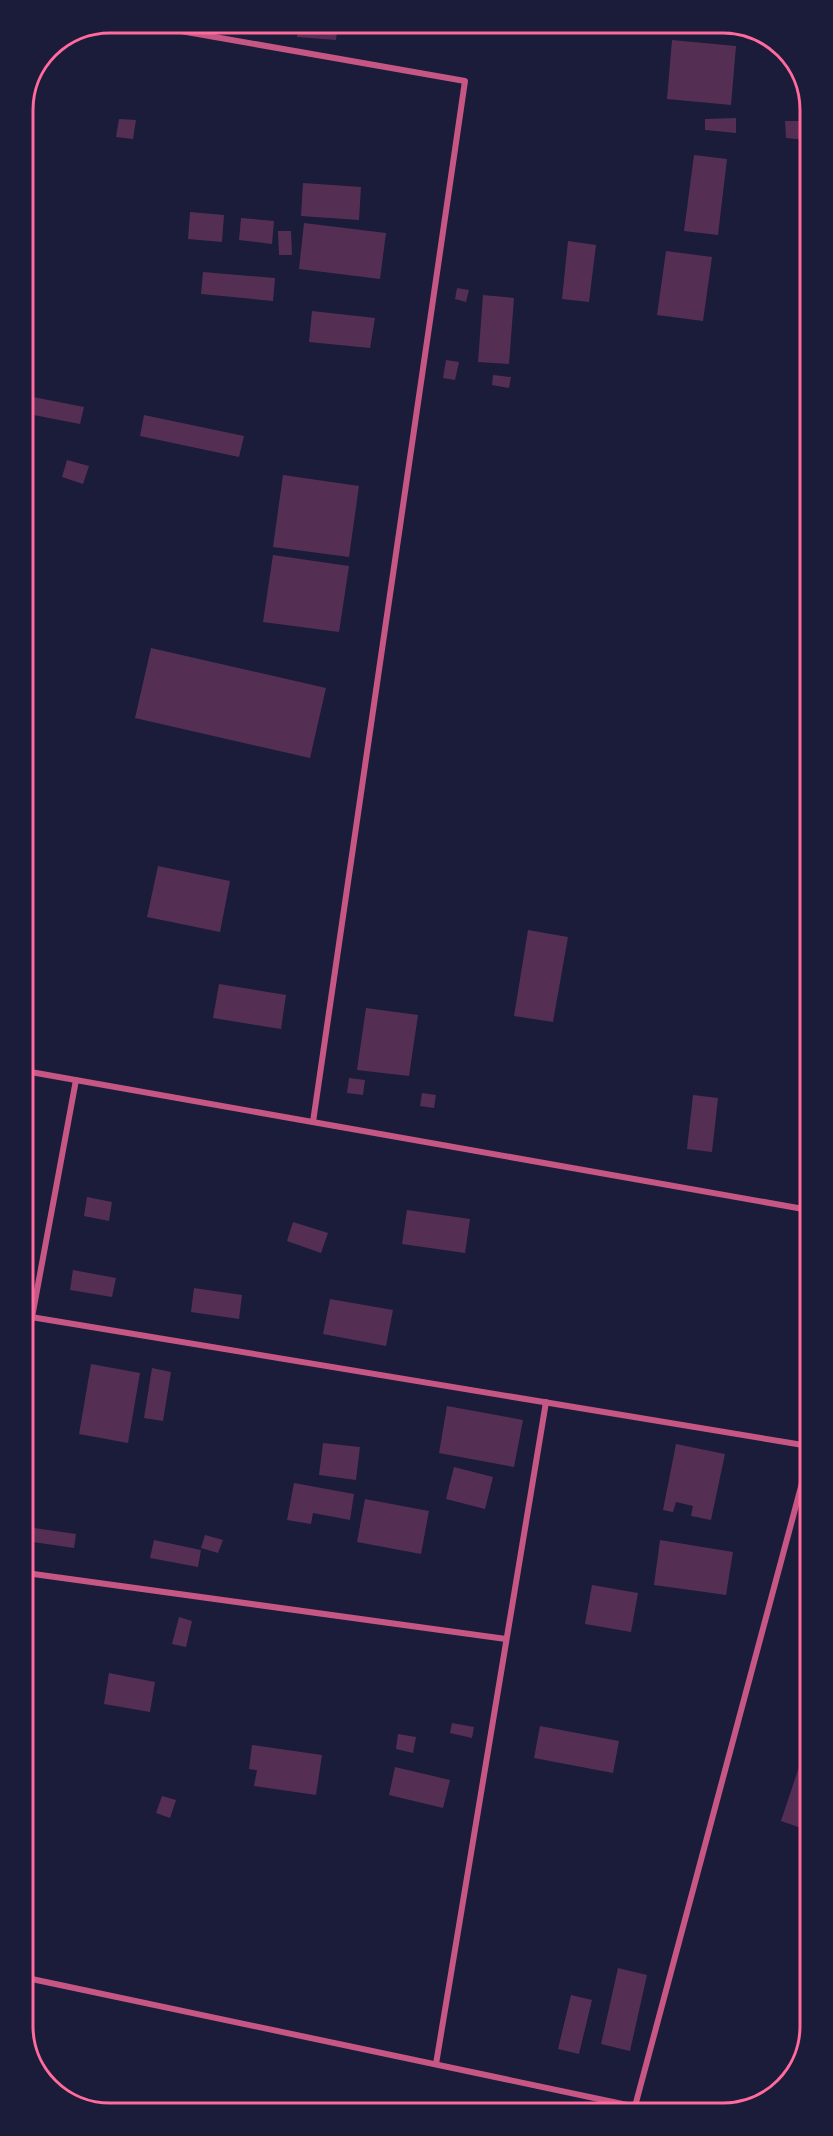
<svg xmlns="http://www.w3.org/2000/svg" width="833" height="2136" viewBox="0 0 833 2136" font-family="'Alegreya Sans',sans-serif">
  <style>
    .building { fill: #542f53 }
    .lines { fill: none; stroke-linecap: round; stroke-linejoin: round }
    .minor { stroke: #c65784; stroke-width: 6 }
    .rim { fill: none; stroke: #ff6b9d; stroke-width: 3 }
  </style>
  <rect width="100%" height="100%" fill="#1b1b3a"/>
  <g class="building">
    <polygon points="298,23 338,23 336,40 297,37"/>
    <polygon points="672,40 736,46 731,105 667,99"/>
    <polygon points="736,118 736,133 705,130 705,119"/>
    <polygon points="119,119 136,120 133,139 116,137"/>
    <polygon points="785,121 806,121 806,140 786,138"/>
    <polygon points="694,155 727,159 718,235 684,231"/>
    <polygon points="303,183 361,187 359,220 301,216"/>
    <polygon points="190,212 224,215 222,242 188,239"/>
    <polygon points="241,218 274,221 272,244 239,240"/>
    <polygon points="304,223 386,233 380,279 299,269"/>
    <polygon points="278,231 291,231 292,255 279,255"/>
    <polygon points="568,241 596,245 589,302 562,299"/>
    <polygon points="666,251 712,257 703,321 657,315"/>
    <polygon points="203,272 275,278 273,301 201,294"/>
    <polygon points="457,288 469,290 466,302 455,299"/>
    <polygon points="483,295 514,298 509,364 478,362"/>
    <polygon points="312,311 375,318 370,348 309,342"/>
    <polygon points="446,360 459,362 455,380 443,378"/>
    <polygon points="493,375 511,377 509,388 492,385"/>
    <polygon points="23,395 84,407 80,424 23,413"/>
    <polygon points="144,415 244,436 239,457 140,436"/>
    <polygon points="67,460 89,466 83,484 62,477"/>
    <polygon points="283,475 359,486 349,557 273,547"/>
    <polygon points="273,555 349,566 339,632 263,622"/>
    <polygon points="151,648 326,688 310,758 135,718"/>
    <polygon points="158,866 230,881 220,932 147,917"/>
    <polygon points="528,930 568,937 553,1022 514,1016"/>
    <polygon points="219,984 286,995 281,1029 213,1018"/>
    <polygon points="366,1008 418,1015 409,1076 357,1070"/>
    <polygon points="349,1078 365,1080 363,1095 347,1093"/>
    <polygon points="422,1093 436,1095 434,1108 420,1106"/>
    <polygon points="693,1095 718,1098 712,1152 687,1149"/>
    <polygon points="87,1197 112,1202 109,1221 84,1216"/>
    <polygon points="407,1210 470,1219 465,1253 402,1244"/>
    <polygon points="293,1222 328,1233 321,1253 287,1241"/>
    <polygon points="73,1270 116,1278 112,1297 70,1290"/>
    <polygon points="194,1288 242,1295 239,1319 191,1312"/>
    <polygon points="330,1299 393,1310 386,1346 323,1334"/>
    <polygon points="91,1364 140,1373 128,1443 79,1434"/>
    <polygon points="152,1368 171,1372 163,1421 144,1418"/>
    <polygon points="447,1406 523,1420 514,1467 439,1453"/>
    <polygon points="323,1443 360,1447 356,1480 319,1475"/>
    <polygon points="676,1444 725,1454 711,1520 691,1516 693,1506 676,1502 673,1512 663,1510"/>
    <polygon points="454,1467 493,1477 485,1509 446,1499"/>
    <polygon points="294,1483 354,1494 350,1520 313,1513 311,1524 287,1520"/>
    <polygon points="365,1499 429,1511 421,1554 357,1542"/>
    <polygon points="27,1527 76,1534 74,1548 26,1541"/>
    <polygon points="205,1535 223,1540 218,1553 201,1548"/>
    <polygon points="154,1540 201,1550 198,1567 150,1558"/>
    <polygon points="660,1540 733,1552 726,1595 654,1585"/>
    <polygon points="592,1585 638,1593 631,1632 585,1624"/>
    <polygon points="179,1617 192,1621 186,1647 172,1644"/>
    <polygon points="109,1673 155,1682 150,1712 104,1704"/>
    <polygon points="452,1723 474,1727 472,1738 450,1733"/>
    <polygon points="540,1726 619,1741 613,1773 534,1758"/>
    <polygon points="398,1734 416,1737 413,1753 396,1749"/>
    <polygon points="252,1745 322,1755 316,1795 254,1786 257,1770 249,1769"/>
    <polygon points="395,1767 450,1780 443,1808 389,1795"/>
    <polygon points="799,1767 810,1770 810,1831 781,1821"/>
    <polygon points="162,1796 176,1800 170,1818 156,1813"/>
    <polygon points="618,1968 647,1975 630,2051 601,2044"/>
    <polygon points="571,1995 592,2000 579,2054 558,2049"/>
  </g>
  <g class="lines">
    <g class="minor">
      <polyline points="135,23 465,81 313,1122"/>
      <polyline points="211,36 213,23"/>
      <polyline points="25,1071 809,1210"/>
      <polyline points="25,1316 809,1446"/>
      <polyline points="25,1355 76,1080"/>
      <polyline points="26,1573 506,1639"/>
      <polyline points="27,1978 651,2110"/>
      <polyline points="436,2064 546,1402"/>
      <polyline points="634,2110 809,1457"/>
    </g>
  </g>
  <path d="M0 0H833V2136H0ZM110 33H723A77 77 0 0 1 800 110V2026A77 77 0 0 1 723 2103H110A77 77 0 0 1 33 2026V110A77 77 0 0 1 110 33Z" fill="#1b1b3a" fill-rule="evenodd"/>
  <path class="rim" d="M110 33H723A77 77 0 0 1 800 110V2026A77 77 0 0 1 723 2103H110A77 77 0 0 1 33 2026V110A77 77 0 0 1 110 33Z"/>
</svg>
